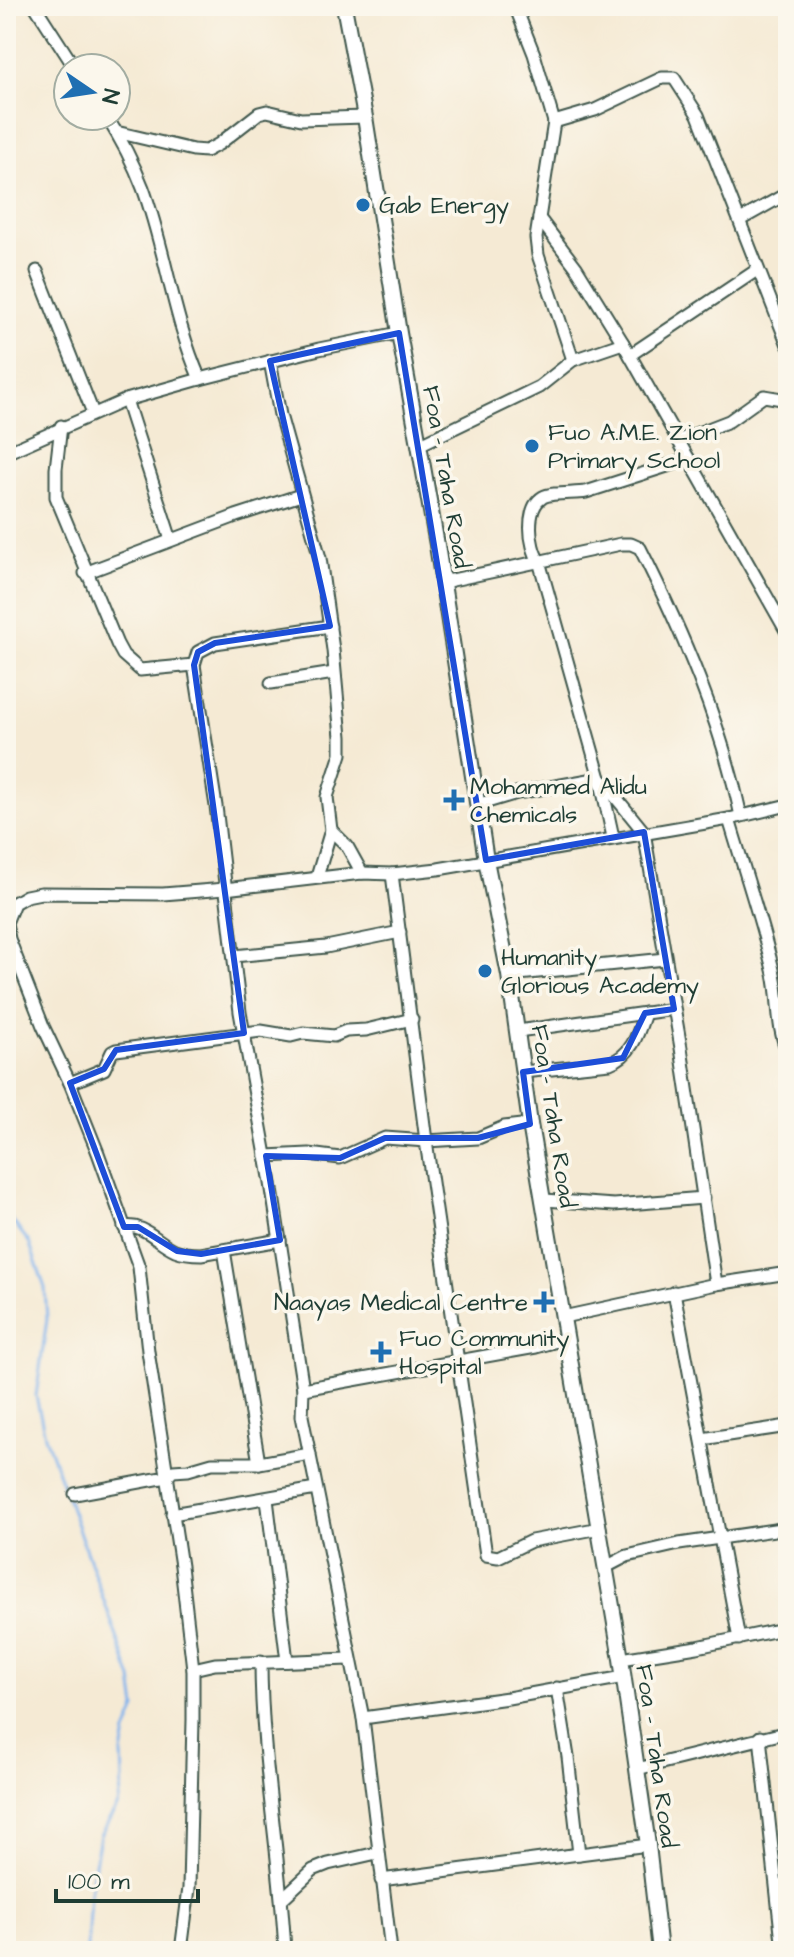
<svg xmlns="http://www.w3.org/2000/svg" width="794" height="1957" viewBox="0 0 794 1957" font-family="'Architects Daughter',sans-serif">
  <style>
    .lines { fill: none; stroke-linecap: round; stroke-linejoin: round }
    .stream { stroke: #7fb2ec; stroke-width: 3 }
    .minor-casing { stroke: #3f574c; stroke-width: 15 }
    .tertiary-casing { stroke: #3f574c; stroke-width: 18 }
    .minor { stroke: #fff; stroke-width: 11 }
    .tertiary { stroke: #fff; stroke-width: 14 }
    .marked { fill: none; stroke: #1d4ed8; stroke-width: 6; stroke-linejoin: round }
    .poi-dot { fill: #1f6fb2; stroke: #fbf7ec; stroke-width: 3 }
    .labels { text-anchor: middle; stroke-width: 7; stroke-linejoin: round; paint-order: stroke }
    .poi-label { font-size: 24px; fill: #1f3d34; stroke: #fbf7ec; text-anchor: start }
    .street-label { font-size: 24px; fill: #1f3d34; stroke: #fbf7ec }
  </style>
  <rect width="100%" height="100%" fill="#fbf7ec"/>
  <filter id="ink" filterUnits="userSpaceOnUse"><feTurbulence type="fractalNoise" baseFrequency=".0125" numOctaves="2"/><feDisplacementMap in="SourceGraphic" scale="16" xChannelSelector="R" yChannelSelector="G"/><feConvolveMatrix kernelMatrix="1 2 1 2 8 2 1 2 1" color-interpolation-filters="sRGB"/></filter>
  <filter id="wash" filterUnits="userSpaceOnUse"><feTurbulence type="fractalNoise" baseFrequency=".006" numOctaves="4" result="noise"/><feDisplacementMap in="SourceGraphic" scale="32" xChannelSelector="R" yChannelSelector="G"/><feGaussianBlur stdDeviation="1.8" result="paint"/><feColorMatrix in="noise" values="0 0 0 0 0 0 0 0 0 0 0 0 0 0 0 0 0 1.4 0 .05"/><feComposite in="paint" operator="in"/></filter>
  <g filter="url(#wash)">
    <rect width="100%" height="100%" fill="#f5ead4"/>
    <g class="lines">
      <polyline class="stream" points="6,1213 29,1242 45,1288 47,1319 36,1396 45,1436 132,1679 136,1708 126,1733 122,1753 123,1779 118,1805 100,1835 90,1893 87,1951"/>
    </g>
  </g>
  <g filter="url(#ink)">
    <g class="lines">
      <defs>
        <g id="minor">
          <polyline points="35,6 75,68"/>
          <polyline points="515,6 534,54 554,122 536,238 538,255 573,360"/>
          <path d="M106 116C121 139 133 162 143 188 166 251 173 318 200 379L319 349 399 333"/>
          <polyline points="554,122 595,110 662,78 674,78 698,115 788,345"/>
          <polyline points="116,132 193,150 206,151 219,144 259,113 267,111 301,119 365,117"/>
          <polyline points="539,218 576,267 623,343"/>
          <polyline points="740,220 788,193"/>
          <polyline points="37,271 93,413"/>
          <polyline points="630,355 757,270"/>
          <polyline points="270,361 280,415 320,558 333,650 341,737 341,754 327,797 331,830 317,877"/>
          <polyline points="126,400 171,540"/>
          <polyline points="61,426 56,469 56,497 117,644 123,655 140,670 194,665"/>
          <polyline points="680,440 729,421 764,396 788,400"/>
          <polyline points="419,445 539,387 573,360 623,343 788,634"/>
          <polyline points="6,453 126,400 200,379"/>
          <polyline points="85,573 236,516 301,495"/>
          <path d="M443 582 621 544H631L640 548C683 633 721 722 741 816"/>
          <polyline points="330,626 215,643 198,652 194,665 216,806 240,1012 271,1183 303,1389 302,1416 363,1718 391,1951"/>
          <polyline points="271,683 334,673"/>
          <polyline points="600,778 644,832 681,1048 716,1284"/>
          <polyline points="477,805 517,793 600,778"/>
          <path d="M729 819C744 870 762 922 774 974 780 1000 776 1028 788 1052"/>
          <polyline points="331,830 347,846 362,873"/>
          <path d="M613 837 600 778 539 561C529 546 525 508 543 497 551 492 575 494 586 492L689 459"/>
          <polyline points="392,874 426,1141 486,1555 498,1557 531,1541 600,1528"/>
          <polyline points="234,956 326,947 400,932"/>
          <polyline points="509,975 665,959"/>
          <polyline points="518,1031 674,1009"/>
          <path d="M523 1072 610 1063C632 1055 638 1034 645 1013"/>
          <polyline points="70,1083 104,1069 112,1052 116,1050 261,1031 291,1036 303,1033 334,1036 346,1031 366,1030 412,1019"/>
          <polyline points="266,1156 309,1154 340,1158 385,1138 426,1141 478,1138 504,1127 530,1124"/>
          <polyline points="545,1200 614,1205 704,1198"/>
          <path d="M124 1227C144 1223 157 1242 175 1250 183 1253 192 1254 201 1254L280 1240"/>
          <polyline points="224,1250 259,1463"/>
          <polyline points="674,1292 739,1639"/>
          <polyline points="563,1317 716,1284 788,1273"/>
          <polyline points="303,1389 536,1347 567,1338"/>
          <polyline points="702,1439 788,1426"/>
          <polyline points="75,1494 167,1477 173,1471 188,1470 212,1463 259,1463 310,1454"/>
          <polyline points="267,1499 287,1661"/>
          <polyline points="172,1514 316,1489"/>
          <polyline points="606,1567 627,1556 679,1544 788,1528"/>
          <polyline points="621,1659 697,1647 788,1628"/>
          <path d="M261 1661C261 1758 280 1854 285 1951"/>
          <polyline points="193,1669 215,1664 349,1659"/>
          <polyline points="557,1688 568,1757 579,1854"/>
          <polyline points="363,1718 508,1698 624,1677"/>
          <polyline points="760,1737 783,1951"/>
          <polyline points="637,1769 788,1732"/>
          <polyline points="381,1880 648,1845"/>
          <polyline points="282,1899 313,1870 328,1864 377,1853"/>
          <polyline points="181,1951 189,1888 193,1720 193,1669 181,1566 148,1351 139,1267 98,1153 70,1083 43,1026 9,939 6,923 14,903 26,896 41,893 163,894 225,889 362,873 392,874 438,869 729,819 788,805"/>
        </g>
        <polyline id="tertiary" points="344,6 365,117 399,333 437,545 486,860 509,975 530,1124 621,1659 648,1845 660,1951"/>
      </defs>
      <use href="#minor" class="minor-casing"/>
      <use href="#tertiary" class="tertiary-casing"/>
      <use href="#minor" class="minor"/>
      <use href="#tertiary" class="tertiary"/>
    </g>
  </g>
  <path class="marked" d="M399 333 486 860 644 832 674 1009 645 1013 623 1058 523 1072 530 1124 478 1138H385L340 1158 266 1156 280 1240 201 1254 177 1251 138 1227H124L70 1083 104 1069 116 1050 244 1033 194 665 198 652 215 643 330 626 270 361Z"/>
  <g class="poi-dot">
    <circle cx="363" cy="205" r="8"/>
    <circle cx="532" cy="446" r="8"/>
    <path d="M450 788h8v8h8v8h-8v8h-8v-8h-8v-8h8z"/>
    <circle cx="485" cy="971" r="8"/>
    <path d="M540 1290h8v8h8v8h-8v8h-8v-8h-8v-8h8z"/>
    <path d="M377 1340h8v8h8v8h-8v8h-8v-8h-8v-8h8z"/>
  </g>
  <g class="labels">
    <g class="poi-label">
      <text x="379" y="213">Gab Energy</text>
      <text x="548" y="440">Fuo A.M.E. Zion<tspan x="548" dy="28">Primary School</tspan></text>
      <text x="470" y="794">Mohammed Alidu<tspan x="470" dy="28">Chemicals</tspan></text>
      <text x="501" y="965">Humanity<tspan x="501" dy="28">Glorious Academy</tspan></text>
      <text x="528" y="1310" text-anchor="end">Naayas Medical Centre</text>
      <text x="399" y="1346">Fuo Community<tspan x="399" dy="28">Hospital</tspan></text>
    </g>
    <g class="street-label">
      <text transform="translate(447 477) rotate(80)" y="8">Foa - Taha Road</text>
      <text transform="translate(554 1116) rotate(81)" y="8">Foa - Taha Road</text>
      <text transform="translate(657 1756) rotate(82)" y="8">Foa - Taha Road</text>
    </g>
  </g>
  <rect width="794" height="1957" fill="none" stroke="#fbf7ec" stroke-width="32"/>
  <g transform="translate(92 92) rotate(103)"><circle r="38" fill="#fbf7ec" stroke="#a3ada2" stroke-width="2"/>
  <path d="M0-6L14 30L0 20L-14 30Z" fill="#1f6fb2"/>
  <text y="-12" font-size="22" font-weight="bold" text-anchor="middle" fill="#1f3d34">N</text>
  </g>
  <path d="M56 1889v12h142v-12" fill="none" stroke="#1f3d34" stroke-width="4"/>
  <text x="68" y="1889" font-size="24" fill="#1f3d34" stroke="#fbf7ec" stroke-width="6" paint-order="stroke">100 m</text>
</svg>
